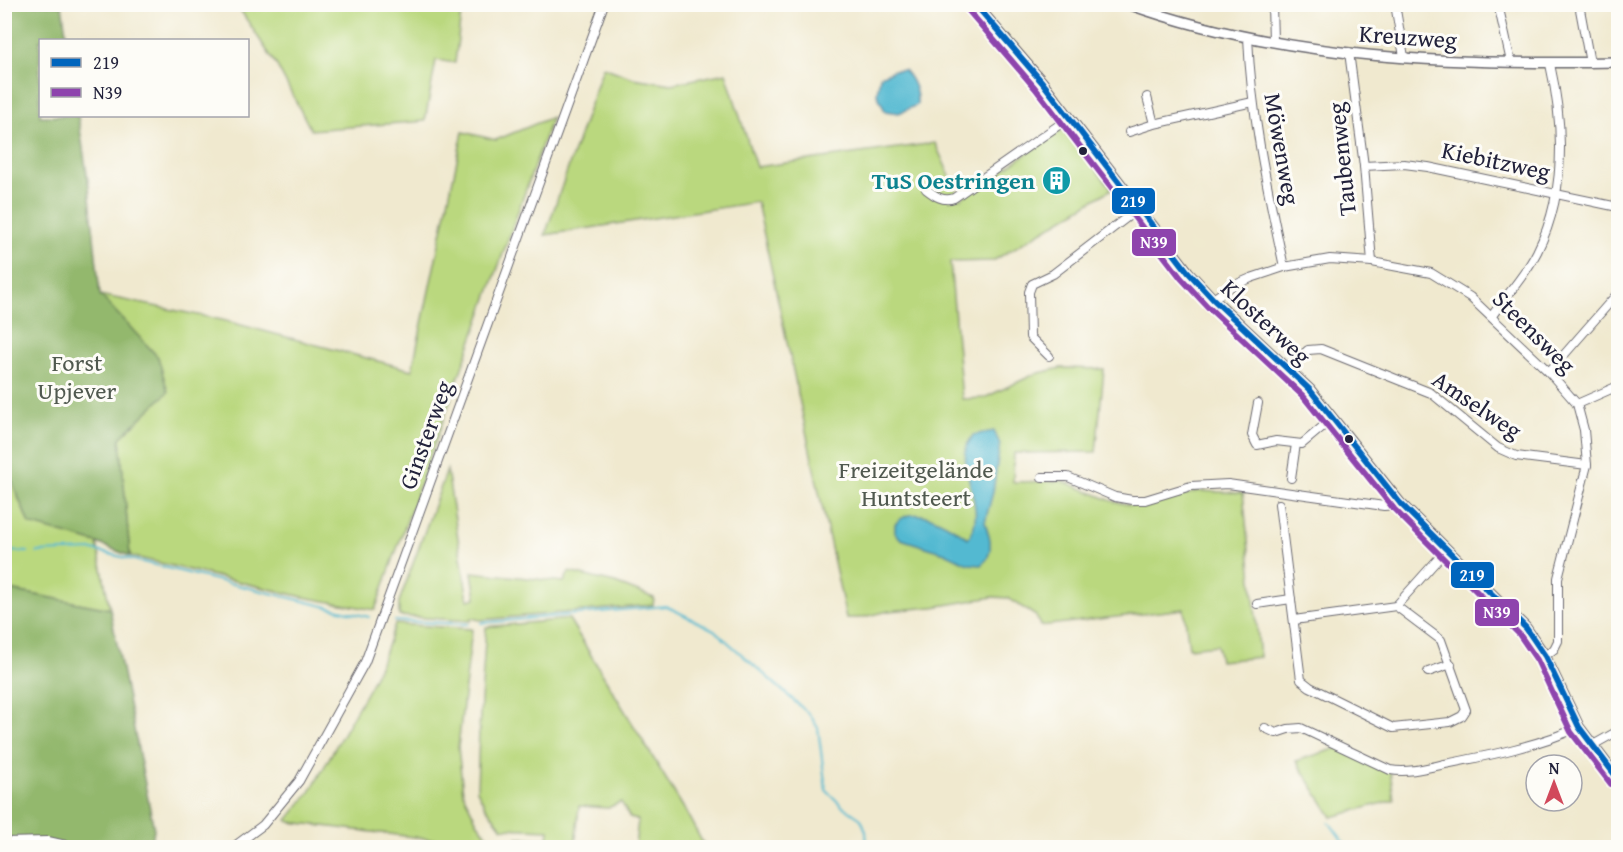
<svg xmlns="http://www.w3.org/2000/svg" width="1623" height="852" viewBox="0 0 1623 852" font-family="'Gentium Book Plus',serif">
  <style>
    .green { fill: #bad87e; stroke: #6e7d5c; stroke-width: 1.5 }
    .forest { fill: #93b86d; stroke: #5a6d54; stroke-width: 1.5 }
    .water { fill: #53b9d1; stroke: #3a6e86; stroke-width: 1.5 }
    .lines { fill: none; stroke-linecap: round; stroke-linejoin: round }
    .stream { stroke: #53b9d1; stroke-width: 2 }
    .minor-casing { stroke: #6a686f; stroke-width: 10 }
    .tertiary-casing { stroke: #6a686f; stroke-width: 12 }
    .minor { stroke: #fff; stroke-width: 8 }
    .tertiary { stroke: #fff; stroke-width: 9 }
    .bus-1-casing { stroke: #fdfcf7; stroke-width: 10 }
    .bus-2-casing { stroke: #fdfcf7; stroke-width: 10 }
    .bus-1 { stroke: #0065bd; stroke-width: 6 }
    .bus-2 { stroke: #8e44ad; stroke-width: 6 }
    .bus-dot { fill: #22223b; stroke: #fdfcf7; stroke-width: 2 }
    .labels { text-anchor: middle; stroke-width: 6; stroke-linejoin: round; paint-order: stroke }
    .street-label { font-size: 24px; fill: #22223b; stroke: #fdfcf7 }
    .culture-label { font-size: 24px; font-weight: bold; fill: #0d838f; stroke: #fdfcf7; text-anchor: end }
    .park-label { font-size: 24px; fill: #50594f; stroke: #fdfcf7 }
    .line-badge { stroke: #fdfcf7; stroke-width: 2 }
    .badge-label { font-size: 16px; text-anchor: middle; font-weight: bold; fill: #fff }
  </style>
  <rect width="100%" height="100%" fill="#fdfcf7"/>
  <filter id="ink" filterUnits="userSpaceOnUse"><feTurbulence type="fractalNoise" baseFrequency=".0167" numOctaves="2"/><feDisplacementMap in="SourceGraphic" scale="12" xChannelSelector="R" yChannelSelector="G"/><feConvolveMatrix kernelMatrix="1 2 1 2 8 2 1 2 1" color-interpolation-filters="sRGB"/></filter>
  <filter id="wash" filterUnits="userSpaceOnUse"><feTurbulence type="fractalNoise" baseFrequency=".008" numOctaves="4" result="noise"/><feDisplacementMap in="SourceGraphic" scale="24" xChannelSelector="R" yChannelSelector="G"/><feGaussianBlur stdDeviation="1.35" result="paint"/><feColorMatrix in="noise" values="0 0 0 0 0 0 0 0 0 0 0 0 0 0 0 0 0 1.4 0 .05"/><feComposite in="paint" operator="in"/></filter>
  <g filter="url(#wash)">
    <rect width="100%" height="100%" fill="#f0e9cf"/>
    <g class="green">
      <polygon points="237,5 462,5 455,63 436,60 425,121 311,130 277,66"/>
      <polygon points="603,67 633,78 671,84 726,73 756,167 935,143 960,199 1063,129 1112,189 993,261 950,262 962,399 984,398 1035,374 1061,368 1104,369 1096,452 1014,453 1013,482 1063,481 1112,501 1130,505 1150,504 1199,491 1243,493 1260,657 1220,661 1217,645 1189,648 1184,609 1040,626 1036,616 1008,598 993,597 933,607 889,611 860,618 846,618 757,202 545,235"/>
      <polygon points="552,117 375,610 303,597 130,556 120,438 168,392 100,295 222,320 412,370 463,132 496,140"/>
      <polygon points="4,463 29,524 97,543 110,609 5,589"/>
      <polygon points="447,470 468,600 476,598 472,572 564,582 569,572 615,583 654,598 653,605 480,620 471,618 471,621 399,616 399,602"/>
      <polygon points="569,619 683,807 705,847 635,847 638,820 630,818 621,802 608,808 579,806 575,847 517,847 517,838 548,839 549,830 502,828 485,806 477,790 479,730 486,627"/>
      <polygon points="395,624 472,629 458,747 463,793 477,822 496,847 290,822 287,820 310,792 370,686 382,660"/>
      <polygon points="1341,747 1390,770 1394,800 1332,817 1296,761"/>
    </g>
    <g class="forest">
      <polygon points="5,4 62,5 67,40 40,40 40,116 78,116 89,187 100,295 158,357 168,392 120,438 130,556 97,543 29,524 5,463"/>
      <polygon points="4,589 110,609 154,829 151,847 5,847"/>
    </g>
    <g class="water">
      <path d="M894 70H904C913 80 918 92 917 105L899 113 885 111 877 94 880 76Z"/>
      <path d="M994 431 1000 444 993 492 985 522 990 540V551L987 559 981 565 968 564 945 553 901 539 895 533V524C915 501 949 525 968 538 988 512 961 478 966 448 967 444 971 439 973 435Z"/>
    </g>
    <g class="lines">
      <g class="stream">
        <polyline points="4,551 28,552"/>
        <polyline points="37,552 93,550 369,617"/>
        <polyline points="395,621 468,624"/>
        <polyline points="481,623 666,606 714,630 809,714 818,728 826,790 842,806 861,819 866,831 867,848"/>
        <polyline points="1329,822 1348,848"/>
      </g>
    </g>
  </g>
  <g filter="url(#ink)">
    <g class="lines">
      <defs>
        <g id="minor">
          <polyline points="1272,4 1273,41"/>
          <polyline points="1395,4 1404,57"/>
          <polyline points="1498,4 1511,62"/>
          <polyline points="1579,4 1590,63"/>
          <path d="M1248 37C1251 115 1268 191 1284 267"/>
          <polyline points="1349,52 1364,166 1372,262"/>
          <polyline points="1147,97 1154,124 1253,102"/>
          <polyline points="1129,132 1154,124"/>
          <polyline points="1364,166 1404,164 1428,167 1618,207"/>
          <path d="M926 189C935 196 943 202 954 198L1069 118"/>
          <polyline points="1213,299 1230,287 1251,278 1284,267 1330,259 1372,262 1431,273 1470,297 1549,372 1577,404 1584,430 1587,465 1558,578 1558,641 1554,649 1545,656"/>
          <path d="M1492 316C1507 294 1525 276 1537 252 1566 194 1564 126 1550 64"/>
          <polyline points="1049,356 1030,337 1029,292 1032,284 1053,274 1139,208"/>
          <polyline points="1287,369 1308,350 1321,349 1431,393 1498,448 1516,456 1587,465"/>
          <polyline points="1549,372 1618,293"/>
          <polyline points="1258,403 1252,435 1257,445 1276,441 1302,444 1333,418"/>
          <polyline points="1577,404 1618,386"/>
          <polyline points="1042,477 1068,477 1115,497 1132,500 1145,500 1191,486 1228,484 1384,506 1397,505 1400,503"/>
          <polyline points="1291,478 1296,444"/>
          <polyline points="1279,504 1301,680 1310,687 1393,728 1450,722 1462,716 1466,710 1441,640 1396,606 1447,549"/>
          <polyline points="1257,604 1291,599"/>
          <polyline points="1294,620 1396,606"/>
          <polyline points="1428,672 1451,664"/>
          <path d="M1265 728 1276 733 1288 729 1301 728 1390 770C1409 773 1426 768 1445 764 1487 756 1541 745 1579 727"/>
          <polyline points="1593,745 1618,731"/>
          <polyline points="4,842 48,841 79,848"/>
          <polyline points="232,848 263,825 299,781 365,662 604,4"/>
        </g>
        <g id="tertiary">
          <polyline points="975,4 1042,82 1188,272 1213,299 1310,390 1400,503 1526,628 1545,656 1579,727 1618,779"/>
          <path d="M1128 4C1284 60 1455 65 1618 62"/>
        </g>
      </defs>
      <use href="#minor" class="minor-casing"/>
      <use href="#tertiary" class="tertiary-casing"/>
      <use href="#minor" class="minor"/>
      <use href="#tertiary" class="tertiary"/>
      <defs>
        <polyline id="bus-1" points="975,4 1042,82 1188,272 1213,299 1310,390 1400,503 1526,628 1545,656 1579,727 1618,779"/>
        <polyline id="bus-2" points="968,10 1035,88 1181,278 1207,306 1303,396 1394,509 1519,634 1537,660 1571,732 1611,784"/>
      </defs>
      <use href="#bus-1" class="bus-1-casing"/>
      <use href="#bus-2" class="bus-2-casing"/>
      <use href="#bus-1" class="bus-1"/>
      <use href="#bus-2" class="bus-2"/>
    </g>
  </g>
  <defs>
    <symbol id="building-disc" viewBox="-11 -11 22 22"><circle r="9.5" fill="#0f9aa8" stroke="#fdfcf7"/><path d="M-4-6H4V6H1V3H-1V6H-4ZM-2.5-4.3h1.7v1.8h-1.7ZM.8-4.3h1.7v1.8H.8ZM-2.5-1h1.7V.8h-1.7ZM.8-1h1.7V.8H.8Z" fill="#fff"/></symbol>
  </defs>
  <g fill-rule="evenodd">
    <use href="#building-disc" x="1040" y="164" width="33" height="33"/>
  </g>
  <g class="bus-dot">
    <circle cx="1083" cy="151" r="5"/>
    <circle cx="1349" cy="439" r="5"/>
  </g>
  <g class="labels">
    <g class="street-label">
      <text transform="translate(1408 37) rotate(4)" y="8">Kreuzweg</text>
      <text transform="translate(1282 149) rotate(80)" y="8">Möwenweg</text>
      <text transform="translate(1342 159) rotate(-96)" y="8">Taubenweg</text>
      <text transform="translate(1496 161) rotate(12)" y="8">Kiebitzweg</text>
      <text transform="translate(1266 322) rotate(43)" y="8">Klosterweg</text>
      <text transform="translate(1534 332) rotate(45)" y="8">Steensweg</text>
      <text transform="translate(1477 405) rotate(34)" y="8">Amselweg</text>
      <text transform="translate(426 435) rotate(-70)" y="8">Ginsterweg</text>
    </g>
    <g class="culture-label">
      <text x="1035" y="189">TuS Oestringen</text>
    </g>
    <g class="park-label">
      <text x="77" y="371">Forst<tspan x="77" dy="28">Upjever</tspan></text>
      <text x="916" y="478">Freizeitgelände<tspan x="916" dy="28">Huntsteert</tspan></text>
    </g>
  </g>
  <g class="line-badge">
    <rect x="1111" y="187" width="45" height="28" rx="6" fill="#0065bd"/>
    <rect x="1131" y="228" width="46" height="29" rx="6" fill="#8e44ad"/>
    <rect x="1450" y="561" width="45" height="28" rx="6" fill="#0065bd"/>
    <rect x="1474" y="598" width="46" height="29" rx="6" fill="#8e44ad"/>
  </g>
  <g class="badge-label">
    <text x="1133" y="207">219</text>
    <text x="1154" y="248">N39</text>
    <text x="1472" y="581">219</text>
    <text x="1497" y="618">N39</text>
  </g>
  <rect width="1623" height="852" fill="none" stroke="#fdfcf7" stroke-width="24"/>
  <rect x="39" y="39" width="210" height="78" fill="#fdfcf7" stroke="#a5a5ac" stroke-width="1.5"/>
  <rect x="51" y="58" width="30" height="9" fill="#0065bd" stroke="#a5a5ac" stroke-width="1.5"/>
  <text x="93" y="69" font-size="18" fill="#22223b">219</text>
  <rect x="51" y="88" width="30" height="9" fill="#8e44ad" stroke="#a5a5ac" stroke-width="1.5"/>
  <text x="93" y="99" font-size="18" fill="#22223b">N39</text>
  <g transform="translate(1554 783)"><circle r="28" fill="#fdfcf7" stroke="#a5a5ac" stroke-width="1.5"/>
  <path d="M0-4.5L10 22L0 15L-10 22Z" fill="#d1495b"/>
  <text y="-9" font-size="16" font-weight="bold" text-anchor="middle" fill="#22223b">N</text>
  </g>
</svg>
